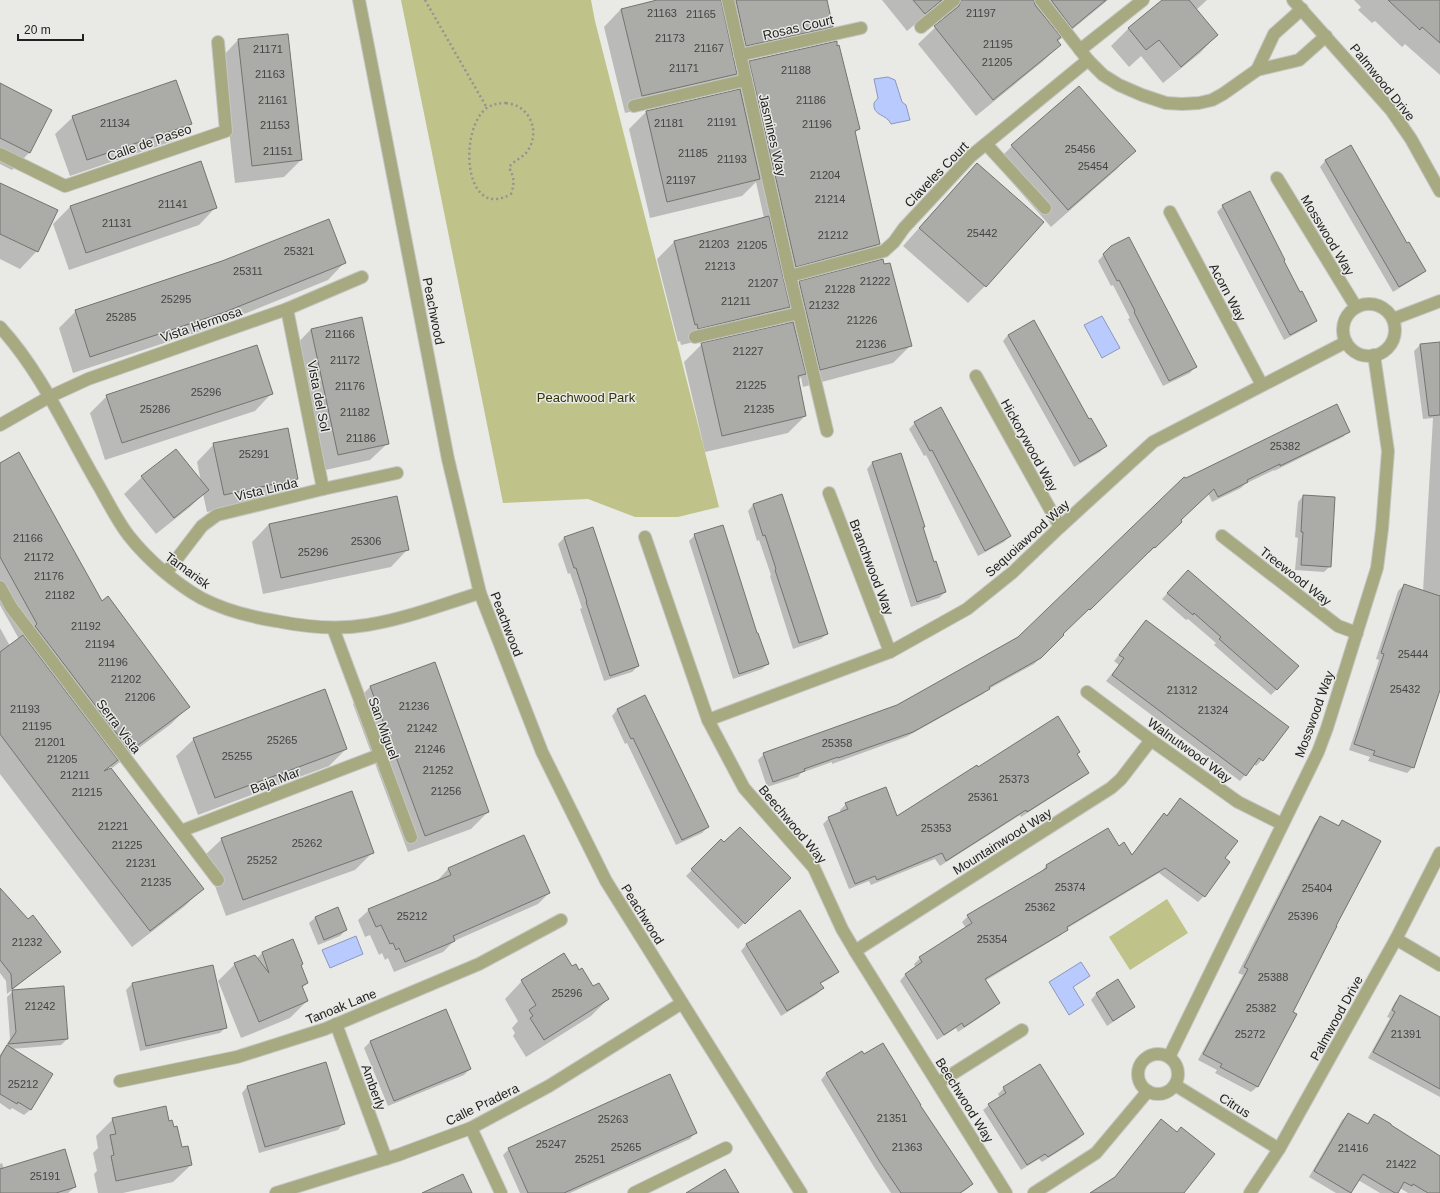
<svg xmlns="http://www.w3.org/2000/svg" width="1440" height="1193" viewBox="0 0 1440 1193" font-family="Helvetica,sans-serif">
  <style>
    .green { fill: #c0c389 }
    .water { fill: #b8cafe; stroke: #8b98bc }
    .shadow { fill: #0003 }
    .building { fill: #ababa8; stroke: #737470 }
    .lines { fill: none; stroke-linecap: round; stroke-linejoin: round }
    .minor-casing { stroke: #c5c6c3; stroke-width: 14 }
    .path { stroke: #939391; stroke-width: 2.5; stroke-dasharray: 2 3; stroke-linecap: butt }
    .minor { stroke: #a7aa81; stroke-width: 12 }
    .labels { text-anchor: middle; stroke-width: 3; stroke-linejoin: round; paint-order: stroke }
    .number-label { font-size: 11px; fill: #444443 }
    .street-label { font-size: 13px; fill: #222221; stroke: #e9eae6 }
    .park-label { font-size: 13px; fill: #323306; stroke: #e9eae6 }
  </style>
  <rect width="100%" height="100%" fill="#e9eae6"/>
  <g class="green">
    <polygon points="401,0 591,0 595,21 719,507 678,517 635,517 588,499 503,503"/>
    <polygon points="1167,899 1188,933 1130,970 1109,937"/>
  </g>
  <g class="water">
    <path d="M888 77 895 80 896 83 902 102 906 105 910 120 891 124C887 114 872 116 874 103L878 98 874 79Z"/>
    <polygon points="1102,316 1120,348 1102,358 1084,325"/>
    <polygon points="356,936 363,954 330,968 322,950"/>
    <polygon points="1081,962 1090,976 1073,987 1084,1005 1069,1015 1049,982"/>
  </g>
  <g class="shadow">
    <polygon points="660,0 826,0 832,26 815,43 733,62 736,75 750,62 859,129 854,133 879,244 862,261 783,282 786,296 800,282 910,346 893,363 803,387 801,377 798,381 805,416 788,433 705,452 684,362 702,344 788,324 785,311 771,324 681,345 680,341 678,342 657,259 674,242 764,218 756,182 742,196 650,218 629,129 646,112 735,91 732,78 719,91 625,113 604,27 621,9"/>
    <polygon points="882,0 1108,0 1057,42 1060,45 1042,62 976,116 918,44 944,19 945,17 943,13 931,11 907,31"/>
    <polygon points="1164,0 1207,0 1196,10 1217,35 1200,53 1163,83 1141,56 1129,67 1111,46 1129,28"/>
    <polygon points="1354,0 1440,0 1440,75 1405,44 1402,47 1375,21 1372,23 1358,10 1361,7"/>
    <polygon points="238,40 301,160 284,177 235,183 221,58"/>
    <polygon points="0,84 51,111 29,153 12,170 0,164"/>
    <polygon points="73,117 190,124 173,141 70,176 55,134"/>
    <polygon points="1012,146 1134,151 1117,169 1051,227 995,163"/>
    <polygon points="1351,146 1407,245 1425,271 1419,276 1393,292 1320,167 1325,161"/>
    <polygon points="977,165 1042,222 985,286 968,303 903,246 960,182"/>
    <polygon points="0,185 37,251 20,269 0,259"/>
    <polygon points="1223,206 1283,261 1300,294 1316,321 1310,326 1284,340 1217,212"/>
    <polygon points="70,207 216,207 199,225 69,270 53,224"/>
    <polygon points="1111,247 1195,367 1190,373 1163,386 1128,319 1130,318 1113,285 1111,286 1098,261"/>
    <polygon points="345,262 328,280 207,329 73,373 59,328 76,311"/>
    <polygon points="311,329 388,443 370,460 321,471 294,347"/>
    <polygon points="1008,335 1088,420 1106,446 1100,452 1074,467 1003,341"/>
    <polygon points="1440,343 1440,676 1413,767 1407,773 1368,761 1370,757 1349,750 1379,660 1376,659 1398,591 1404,585 1423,591 1433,418 1423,419 1414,351 1420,345"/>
    <polygon points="272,393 255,411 105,460 90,413 107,396"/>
    <polygon points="915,423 1010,536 1004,542 978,556 926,455 924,456 909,429"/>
    <polygon points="1349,431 1343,437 1274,471 1274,470 1245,484 1241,488 1212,502 1208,493 1180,521 1181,522 1149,553 1148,552 1083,615 1082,614 1061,634 1063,635 1034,664 987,690 983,694 906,737 832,764 832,762 801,773 798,777 767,787 758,760 764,754 897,706 1018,638 1185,480"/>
    <polygon points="214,444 297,479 280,496 207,512 203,494 190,507 156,534 124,494 142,477 201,482 197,462"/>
    <polygon points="872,463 923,527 922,528 933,563 945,592 939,598 911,607 867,469"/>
    <polygon points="0,464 101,603 189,706 171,724 112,768 110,766 104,772 202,889 185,906 132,947 0,774 0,628 10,646 19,639 0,605"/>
    <polygon points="782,496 827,634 821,639 793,649 770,576 771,575 759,540 757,541 748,511 753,505"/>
    <polygon points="1303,496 1330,566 1324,572 1295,570 1298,538 1295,537 1298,502"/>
    <polygon points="269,524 408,549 391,567 263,594 252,542"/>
    <polygon points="593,528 638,666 632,672 604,681 580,609 582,608 570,573 568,574 558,544 564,538"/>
    <polygon points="695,535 756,634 768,664 762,669 733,679 689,541"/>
    <polygon points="1182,577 1277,689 1271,695 1214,645 1216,643 1188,619 1186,620 1162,599"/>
    <polygon points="1146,621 1287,727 1262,760 1256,766 1254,764 1240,781 1106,681 1119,665 1114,661"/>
    <polygon points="370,687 488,812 471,829 408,852 353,704"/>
    <polygon points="644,697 708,827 702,833 676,845 627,743 625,744 612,716 617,710"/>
    <polygon points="194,739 346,749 329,766 198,815 176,756"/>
    <polygon points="1079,752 1076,755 1088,773 1082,778 1021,817 1020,815 940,866 935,859 871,885 869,881 849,889 823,824 829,818 841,813 840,810 846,804 897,817 978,768"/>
    <polygon points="1180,799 1224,858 1229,862 1204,896 1198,902 1159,873 1066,929 1061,935 985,981 999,1003 993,1009 958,1032 956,1028 937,1040 900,981 905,975 916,968 914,964 920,958 966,928 962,922 968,916 1041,872 1046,866 1108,829 1118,847 1131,856 1158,820 1164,815 1166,816"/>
    <polygon points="1320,818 1337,826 1342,822 1334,926 1291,1012 1296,1014 1257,1087 1251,1092 1215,1073 1217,1070 1198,1060 1243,975 1238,973 1315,823"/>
    <polygon points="523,836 549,893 538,904 454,941 443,952 394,972 388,958 385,960 382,953 379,955 370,935 365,937 358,920 369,910 438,881 438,880 448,869"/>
    <polygon points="222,839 372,853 355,870 226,916 204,856"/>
    <polygon points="721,841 789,878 738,929 686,876"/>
    <polygon points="0,890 60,952 7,994 6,981 0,973"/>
    <polygon points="338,909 346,930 340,936 318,945 309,923 315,918"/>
    <polygon points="800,912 837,972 831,978 820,984 823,988 817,994 781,1016 741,951 746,945"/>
    <polygon points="293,940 300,966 307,983 302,988 307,1001 290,1018 241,1038 218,981 235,964 256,959 262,953"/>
    <polygon points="212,966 226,1027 220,1033 140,1051 126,990 132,984"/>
    <polygon points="572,967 579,971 593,987 608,999 591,1016 526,1057 513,1036 515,1033 512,1028 518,1021 505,999 522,981"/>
    <polygon points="1118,981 1134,1007 1128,1012 1107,1026 1091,1000 1096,994"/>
    <polygon points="13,991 67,1039 61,1045 11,1049 52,1074 30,1110 24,1115 12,1108 10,1110 0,1103 0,1055 10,1039 7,997"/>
    <polygon points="1400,997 1440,1018 1440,1097 1368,1058 1390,1018 1387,1017 1395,1002"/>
    <polygon points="446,1011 470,1069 464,1075 388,1106 364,1048 370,1042"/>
    <polygon points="862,1052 919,1104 972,1184 966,1190 961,1193 891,1193 874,1167 821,1080 826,1074"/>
    <polygon points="247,1087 343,1124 338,1130 259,1153 242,1093"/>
    <polygon points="1004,1088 1083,1134 1077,1140 1042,1162 1039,1159 1021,1170 983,1110 989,1105 1000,1098 998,1094"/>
    <polygon points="1348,1114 1366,1125 1374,1115 1440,1157 1440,1193 1408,1193 1400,1188 1396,1193 1380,1193 1358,1180 1350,1193 1336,1193 1309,1177 1342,1120"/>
    <polygon points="113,1119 168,1123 191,1165 173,1182 123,1193 98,1193 94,1174 97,1171 93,1153 98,1148 96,1136"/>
    <polygon points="695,1133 690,1139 570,1193 520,1193 503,1155 509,1149"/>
    <polygon points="2,1163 4,1169 75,1187 68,1193 0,1193 0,1164"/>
  </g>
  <g class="building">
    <polygon points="657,0 721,0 737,74 642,96 621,9"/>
    <polygon points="736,0 827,0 833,27 746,46"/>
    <polygon points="913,0 942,0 925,14"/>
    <polygon points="961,0 1034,0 1035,5 1061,37 1057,40 1061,45 993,100 934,26 959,6"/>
    <polygon points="1051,0 1106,0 1072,28"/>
    <polygon points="1162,0 1189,0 1218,35 1181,67 1159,40 1146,50 1128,28"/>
    <polygon points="1388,0 1440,0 1440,43 1422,27 1420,30"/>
    <polygon points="288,34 302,160 252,166 238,39"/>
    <polygon points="837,41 837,46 839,45 860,129 855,131 880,244 796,267 749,61"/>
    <polygon points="176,80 192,124 87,160 72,116"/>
    <polygon points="0,83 52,110 30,153 0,138"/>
    <polygon points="1079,86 1136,151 1068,210 1011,145"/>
    <polygon points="740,89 760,179 667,202 646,111"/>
    <polygon points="1351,145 1407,243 1409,242 1426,271 1399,287 1325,160"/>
    <polygon points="201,161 217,208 86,253 70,206"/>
    <polygon points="977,163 1044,222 986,287 919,228"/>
    <polygon points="0,183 58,210 38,252 0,234"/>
    <polygon points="1250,191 1285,260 1284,261 1300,292 1302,291 1317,321 1290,335 1222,205"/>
    <polygon points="769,216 790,307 698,329 697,324 695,325 674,241"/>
    <polygon points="329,219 346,263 225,312 90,357 75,310 222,261"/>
    <polygon points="1129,237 1197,367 1169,381 1134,312 1135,311 1119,280 1117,281 1103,254 1111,246"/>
    <polygon points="883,259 884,264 890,263 912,346 820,370 799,281"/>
    <polygon points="362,317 389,444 338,455 311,329"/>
    <polygon points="1034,320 1089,419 1091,418 1107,446 1080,462 1008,335"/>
    <polygon points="793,322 806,374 798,376 806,416 722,436 701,343"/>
    <polygon points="1440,342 1440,415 1429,416 1420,344"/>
    <polygon points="257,345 273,394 122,443 106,395"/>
    <polygon points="1337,404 1350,432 1280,466 1280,464 1247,480 1248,482 1218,497 1214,489 1181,520 1182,522 1155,548 1154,547 1090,610 1089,609 1063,634 1064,635 1041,658 989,687 990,689 913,732 838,758 838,757 804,769 805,771 773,782 763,753 897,705 1018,637 1184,477 1186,478"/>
    <polygon points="941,407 1011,536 985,551 932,450 930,451 914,422"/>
    <polygon points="288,428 298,479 224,495 213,443"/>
    <polygon points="176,449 209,490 174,518 141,476"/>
    <polygon points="19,452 102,601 108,596 190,707 130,751 35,626 37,624 0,557 0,463"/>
    <polygon points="901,453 925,527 923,527 934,562 936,561 946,592 917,602 872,462"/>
    <polygon points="782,494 828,634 799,643 775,570 776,569 765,535 763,536 753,504"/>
    <polygon points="1303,495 1335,497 1331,567 1301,565 1303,532 1301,532"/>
    <polygon points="397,496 409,550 281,578 269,524"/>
    <polygon points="723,525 757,633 758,633 769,664 739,674 694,534"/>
    <polygon points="593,527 639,666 610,676 586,602 587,602 576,568 574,568 564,537"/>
    <polygon points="1188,570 1299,666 1277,690 1219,639 1221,637 1194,613 1193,615 1167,593"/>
    <polygon points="1404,584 1440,596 1440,690 1414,768 1373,755 1375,751 1354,744 1384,654 1381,653"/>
    <polygon points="1146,620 1289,727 1263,761 1259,758 1246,776 1112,675 1124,658 1119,655"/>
    <polygon points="23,635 118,760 104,771 111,768 204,889 150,931 78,838 0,734 0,652"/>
    <polygon points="435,662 489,812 425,836 370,686"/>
    <polygon points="325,689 347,749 215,798 193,738"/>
    <polygon points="645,695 709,827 682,840 633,738 631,739 617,709"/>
    <polygon points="1058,716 1080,752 1077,754 1089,773 1027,812 1026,810 946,861 942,853 877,880 875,876 855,884 828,817 848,809 845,803 886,787 897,816 977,765 978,767"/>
    <polygon points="352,791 374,853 243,900 221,838"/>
    <polygon points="1180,798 1238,841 1225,858 1230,862 1205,897 1165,868 1067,927 1068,930 985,979 1000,1003 964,1027 962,1023 944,1035 905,974 922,962 919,957 972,923 967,915 1047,868 1046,865 1108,828 1119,846 1124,842 1132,855 1164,813 1167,816"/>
    <polygon points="1320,816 1339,826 1342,820 1381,841 1336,926 1337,926 1293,1012 1297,1014 1258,1087 1220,1067 1222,1064 1203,1054 1248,969 1244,967"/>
    <polygon points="740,827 791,878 745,924 691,869 721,839 724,842"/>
    <polygon points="524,835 550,893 453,936 455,941 405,962 399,948 396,950 393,943 390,944 381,925 376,927 368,909 451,875 448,868"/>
    <polygon points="0,888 28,919 33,915 61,952 12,989 11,974 0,960"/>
    <polygon points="338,907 347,930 324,940 315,917"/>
    <polygon points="800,910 839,972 820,983 824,988 787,1011 746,944"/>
    <polygon points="293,939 303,964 301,965 308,983 302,986 308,1001 259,1022 234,963 255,955 269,973 262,952"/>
    <polygon points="564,953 572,966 576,964 579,970 582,968 593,986 599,983 609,999 544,1040 530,1018 533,1016 529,1010 536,1005 521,980"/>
    <polygon points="213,965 227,1028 146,1046 132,983"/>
    <polygon points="1118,979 1135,1007 1113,1021 1096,993"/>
    <polygon points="64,986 68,1039 8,1044 16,1032 12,990"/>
    <polygon points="1400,995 1440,1017 1440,1089 1373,1052 1395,1012 1392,1010"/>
    <polygon points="446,1009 471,1069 394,1101 370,1041"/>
    <polygon points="883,1043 921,1105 920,1105 973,1184 960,1193 901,1193 880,1162 826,1073 862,1051 864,1054"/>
    <polygon points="7,1045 53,1074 31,1110 18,1102 17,1104 0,1094 0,1057"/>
    <polygon points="326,1062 345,1124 265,1147 247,1086"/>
    <polygon points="1040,1064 1084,1134 1048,1157 1045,1154 1027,1165 988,1104 1006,1093 1003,1087"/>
    <polygon points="670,1074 697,1133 564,1193 528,1193 508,1148"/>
    <polygon points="166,1106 169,1121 172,1120 174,1127 177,1126 182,1147 188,1146 192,1165 116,1181 111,1156 114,1155 110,1135 116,1134 112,1118"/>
    <polygon points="1348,1113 1368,1124 1374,1114 1391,1124 1391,1125 1440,1156 1440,1193 1428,1193 1413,1184 1412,1186 1404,1182 1398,1193 1395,1193 1363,1174 1351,1193 1314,1171"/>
    <polygon points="1161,1119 1177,1132 1181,1127 1215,1154 1184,1193 1090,1193 1115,1177"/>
    <polygon points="65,1149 76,1187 56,1193 0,1193 0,1169"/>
    <polygon points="725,1169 739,1193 686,1193"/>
    <polygon points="463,1174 472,1193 422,1193"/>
  </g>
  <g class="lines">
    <defs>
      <g id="minor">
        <polyline points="359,0 448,459 480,593 542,752 606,881 801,1193"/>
        <polyline points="728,0 790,276 827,431"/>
        <polyline points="1041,0 1088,60 1103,75 1119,85 1142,95 1166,103 1182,104 1199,103 1212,100 1223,94 1257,70 1299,60 1326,36"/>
        <polyline points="1293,0 1391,110 1411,139 1440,191"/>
        <polyline points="921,27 954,0"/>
        <polyline points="1080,50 1143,0"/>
        <polyline points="740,55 861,28"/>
        <polyline points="1257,70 1274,34 1302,9"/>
        <polyline points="634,106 746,80"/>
        <polyline points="986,144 1045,208"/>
        <polyline points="0,154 65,186 226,131 218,42"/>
        <polyline points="1277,178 1356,307"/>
        <polyline points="1170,212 1262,385"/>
        <polyline points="790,276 884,251 894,242 904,228 971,156 1088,60"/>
        <circle cx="1369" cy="330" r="26"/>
        <polyline points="287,309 323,489"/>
        <polyline points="1393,319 1440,301"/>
        <path d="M0 327C43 374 68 434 100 488 109 504 118 522 129 536 148 560 175 583 201 598 224 610 251 617 276 621 306 627 337 630 367 625 406 619 443 604 480 593"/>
        <polyline points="695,337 799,313"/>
        <polyline points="976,376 1060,527"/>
        <polyline points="0,425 49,397 88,379 287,309 362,277"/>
        <polyline points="829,493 890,652"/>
        <polyline points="1222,536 1338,626 1357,633"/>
        <polyline points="645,537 708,720 744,788 814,868 842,929 855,951 1006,1193"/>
        <polyline points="166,573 202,526 217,515 323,489 397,473"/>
        <polyline points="0,587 11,607 218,880"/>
        <polyline points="333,628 411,837"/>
        <polyline points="1087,692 1151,740 1238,802 1282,824"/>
        <polyline points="708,720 890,652 967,609 1013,572 1060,527 1153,442 1346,342"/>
        <polyline points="181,831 379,755"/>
        <polyline points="1396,939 1440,965"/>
        <polyline points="855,951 1111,788 1121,779 1151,740"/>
        <polyline points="336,1024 386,1159"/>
        <circle cx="1158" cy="1074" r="20"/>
        <polyline points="1169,1057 1318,752 1327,728 1377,568 1382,529 1388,451 1374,355"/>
        <polyline points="120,1081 237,1057 325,1029 479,964 561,920"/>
        <polyline points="938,1083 1022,1030"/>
        <polyline points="1175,1085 1279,1149"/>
        <polyline points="471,1128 501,1193"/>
        <polyline points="276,1193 398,1155 471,1128 549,1086 682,1003"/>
        <polyline points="634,1193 726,1148"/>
        <polyline points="1034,1193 1096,1153 1148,1091"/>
        <polyline points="1250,1193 1279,1149 1396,939 1440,853"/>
      </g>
    </defs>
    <use href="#minor" class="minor-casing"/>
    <g class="path">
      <polyline points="425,0 487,108"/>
      <path d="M506 103C509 104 512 104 515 105 534 113 539 137 526 153 521 158 514 161 509 167 514 179 515 182 511 194 463 222 458 127 488 107 494 104 499 103 506 103Z"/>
    </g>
    <use href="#minor" class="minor"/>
  </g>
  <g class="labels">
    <g class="number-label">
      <text x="662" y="17">21163</text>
      <text x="981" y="17">21197</text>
      <text x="701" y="18">21165</text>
      <text x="670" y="42">21173</text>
      <text x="998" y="48">21195</text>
      <text x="709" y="52">21167</text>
      <text x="268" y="53">21171</text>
      <text x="997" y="66">21205</text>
      <text x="684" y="72">21171</text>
      <text x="796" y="74">21188</text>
      <text x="270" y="78">21163</text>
      <text x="273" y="104">21161</text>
      <text x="811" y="104">21186</text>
      <text x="722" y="126">21191</text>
      <text x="115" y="127">21134</text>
      <text x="669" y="127">21181</text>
      <text x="817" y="128">21196</text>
      <text x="275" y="129">21153</text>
      <text x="1080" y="153">25456</text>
      <text x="278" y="155">21151</text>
      <text x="693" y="157">21185</text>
      <text x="732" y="163">21193</text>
      <text x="1093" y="170">25454</text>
      <text x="825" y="179">21204</text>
      <text x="681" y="184">21197</text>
      <text x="830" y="203">21214</text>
      <text x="173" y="208">21141</text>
      <text x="117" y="227">21131</text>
      <text x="982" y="237">25442</text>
      <text x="833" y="239">21212</text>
      <text x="714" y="248">21203</text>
      <text x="752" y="249">21205</text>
      <text x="299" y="255">25321</text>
      <text x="720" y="270">21213</text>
      <text x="248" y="275">25311</text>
      <text x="875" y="285">21222</text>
      <text x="763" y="287">21207</text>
      <text x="840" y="293">21228</text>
      <text x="176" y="303">25295</text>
      <text x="736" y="305">21211</text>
      <text x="824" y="309">21232</text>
      <text x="121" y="321">25285</text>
      <text x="862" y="324">21226</text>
      <text x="340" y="338">21166</text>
      <text x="871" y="348">21236</text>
      <text x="748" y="355">21227</text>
      <text x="345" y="364">21172</text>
      <text x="751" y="389">21225</text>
      <text x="350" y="390">21176</text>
      <text x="206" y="396">25296</text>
      <text x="155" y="413">25286</text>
      <text x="759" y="413">21235</text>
      <text x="355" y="416">21182</text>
      <text x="361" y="442">21186</text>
      <text x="1285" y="450">25382</text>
      <text x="254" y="458">25291</text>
      <text x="28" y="542">21166</text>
      <text x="366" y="545">25306</text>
      <text x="313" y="556">25296</text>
      <text x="39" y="561">21172</text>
      <text x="49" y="580">21176</text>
      <text x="60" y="599">21182</text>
      <text x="86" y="630">21192</text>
      <text x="100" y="648">21194</text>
      <text x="1413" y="658">25444</text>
      <text x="113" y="666">21196</text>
      <text x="126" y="683">21202</text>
      <text x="1405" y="693">25432</text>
      <text x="1182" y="694">21312</text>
      <text x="140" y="701">21206</text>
      <text x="414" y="710">21236</text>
      <text x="25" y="713">21193</text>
      <text x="1213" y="714">21324</text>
      <text x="37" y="730">21195</text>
      <text x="422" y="732">21242</text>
      <text x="282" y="744">25265</text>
      <text x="50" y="746">21201</text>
      <text x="837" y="747">25358</text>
      <text x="430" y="753">21246</text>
      <text x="237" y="760">25255</text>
      <text x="62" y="763">21205</text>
      <text x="438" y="774">21252</text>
      <text x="75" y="779">21211</text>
      <text x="1014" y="783">25373</text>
      <text x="446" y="795">21256</text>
      <text x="87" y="796">21215</text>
      <text x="983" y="801">25361</text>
      <text x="113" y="830">21221</text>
      <text x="936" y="832">25353</text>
      <text x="307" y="847">25262</text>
      <text x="127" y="849">21225</text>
      <text x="262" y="864">25252</text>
      <text x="141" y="867">21231</text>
      <text x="156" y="886">21235</text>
      <text x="1070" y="891">25374</text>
      <text x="1317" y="892">25404</text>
      <text x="1040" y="911">25362</text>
      <text x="412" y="920">25212</text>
      <text x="1303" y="920">25396</text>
      <text x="992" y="943">25354</text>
      <text x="27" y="946">21232</text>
      <text x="1273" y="981">25388</text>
      <text x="567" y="997">25296</text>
      <text x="40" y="1010">21242</text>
      <text x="1261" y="1012">25382</text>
      <text x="1250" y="1038">25272</text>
      <text x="1406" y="1038">21391</text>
      <text x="23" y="1088">25212</text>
      <text x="892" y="1122">21351</text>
      <text x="613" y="1123">25263</text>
      <text x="551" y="1148">25247</text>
      <text x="626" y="1151">25265</text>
      <text x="907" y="1151">21363</text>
      <text x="1353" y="1152">21416</text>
      <text x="590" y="1163">25251</text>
      <text x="1401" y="1168">21422</text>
      <text x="45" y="1180">25191</text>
    </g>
    <g class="street-label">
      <text transform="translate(798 27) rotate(-13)" y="5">Rosas Court</text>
      <text transform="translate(1383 82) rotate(51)" y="5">Palmwood Drive</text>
      <text transform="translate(773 135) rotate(77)" y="5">Jasmines Way</text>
      <text transform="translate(149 142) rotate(-19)" y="5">Calle de Paseo</text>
      <text transform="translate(936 174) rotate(-46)" y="5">Claveles Court</text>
      <text transform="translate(1328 235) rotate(59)" y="5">Mosswood Way</text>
      <text transform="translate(1228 292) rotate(62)" y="5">Acorn Way</text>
      <text transform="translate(434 311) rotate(79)" y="5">Peachwood</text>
      <text transform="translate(201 324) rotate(-19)" y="5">Vista Hermosa</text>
      <text transform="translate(319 396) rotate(79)" y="5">Vista del Sol</text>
      <text transform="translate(1030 445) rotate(61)" y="5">Hickorywood Way</text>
      <text transform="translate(266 489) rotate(-13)" y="5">Vista Linda</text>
      <text transform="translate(1027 538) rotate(-42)" y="5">Sequoiawood Way</text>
      <text transform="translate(872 567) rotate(69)" y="5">Branchwood Way</text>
      <text transform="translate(188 570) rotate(36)" y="5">Tamarisk</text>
      <text transform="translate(1296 576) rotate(38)" y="5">Treewood Way</text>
      <text transform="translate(507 624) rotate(69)" y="5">Peachwood</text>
      <text transform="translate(1314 714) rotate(-70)" y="5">Mosswood Way</text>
      <text transform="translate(119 726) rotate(53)" y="5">Serra Vista</text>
      <text transform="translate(384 728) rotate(70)" y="5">San Miguel</text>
      <text transform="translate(1190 750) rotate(36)" y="5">Walnutwood Way</text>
      <text transform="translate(275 780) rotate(-21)" y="5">Baja Mar</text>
      <text transform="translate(793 824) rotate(50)" y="5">Beechwood Way</text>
      <text transform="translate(1002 841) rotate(-32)" y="5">Mountainwood Way</text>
      <text transform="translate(643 914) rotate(58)" y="5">Peachwood</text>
      <text transform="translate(341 1006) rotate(-22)" y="5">Tanoak Lane</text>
      <text transform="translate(1336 1018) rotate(-61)" y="5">Palmwood Drive</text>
      <text transform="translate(374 1087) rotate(70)" y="5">Amberly</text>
      <text transform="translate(965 1100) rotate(58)" y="5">Beechwood Way</text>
      <text transform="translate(482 1104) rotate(-26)" y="5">Calle Pradera</text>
      <text transform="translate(1235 1105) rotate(32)" y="5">Citrus</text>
    </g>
    <g class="park-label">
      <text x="586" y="402">Peachwood Park</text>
    </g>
  </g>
  <path d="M18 34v6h65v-6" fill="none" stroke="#222221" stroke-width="2"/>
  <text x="24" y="34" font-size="12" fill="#222221" stroke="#e9eae6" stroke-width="3" paint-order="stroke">20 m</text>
</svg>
